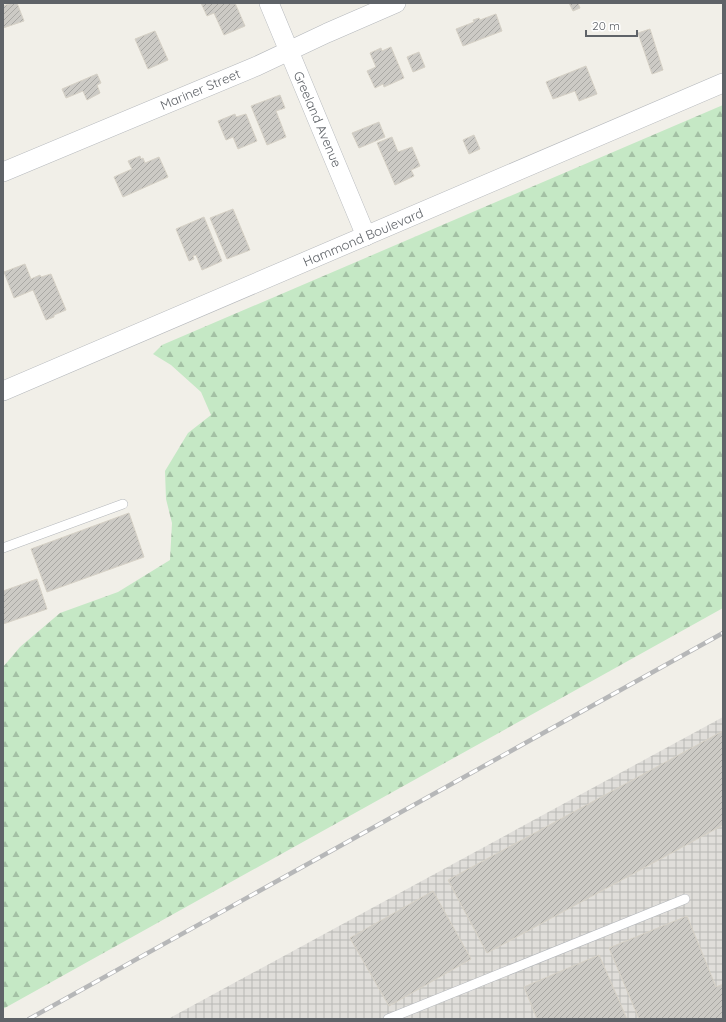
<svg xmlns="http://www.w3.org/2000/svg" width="726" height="1022" viewBox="0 0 726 1022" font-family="Quicksand,sans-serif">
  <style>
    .industrial { fill: url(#industrial-grid) }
    .forest { fill: url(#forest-firs) }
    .building { fill: url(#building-hatch); stroke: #d6d1c6 }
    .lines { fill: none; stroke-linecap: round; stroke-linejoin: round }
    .lane-casing { stroke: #b5b8bc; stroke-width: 10 }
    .street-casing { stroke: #b5b8bc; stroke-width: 20 }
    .lane { stroke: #fff; stroke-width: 9 }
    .street { stroke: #fff; stroke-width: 19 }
    .rail-casing { stroke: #b6b7b8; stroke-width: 4.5 }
    .rail { stroke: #fff; stroke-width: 3; stroke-dasharray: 9; stroke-linecap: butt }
    .labels { text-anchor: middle; stroke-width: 3.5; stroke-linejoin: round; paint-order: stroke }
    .street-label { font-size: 13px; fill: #5f6368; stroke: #fff }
  </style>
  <defs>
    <pattern id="industrial-grid" width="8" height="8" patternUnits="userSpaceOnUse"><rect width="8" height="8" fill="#e0deda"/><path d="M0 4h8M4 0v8" fill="none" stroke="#b9b8b5"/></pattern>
    <pattern id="forest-firs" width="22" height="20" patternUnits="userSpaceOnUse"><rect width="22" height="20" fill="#c5e8c5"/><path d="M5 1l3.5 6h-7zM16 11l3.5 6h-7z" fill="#a3c0a4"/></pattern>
    <pattern id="building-hatch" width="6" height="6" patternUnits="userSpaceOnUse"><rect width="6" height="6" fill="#cccac5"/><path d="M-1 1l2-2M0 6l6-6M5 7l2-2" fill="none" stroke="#a9a8a4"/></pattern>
  </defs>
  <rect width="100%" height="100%" fill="#f1efe8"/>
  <polygon class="industrial" points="723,717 723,1019 168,1019"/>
  <polygon class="forest" points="723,105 723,608 3,1009 3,667 20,647 60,613 118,592 170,560 172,523 166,499 165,471 188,433 211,415 201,392 171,365 153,354 162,345"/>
  <g class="building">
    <polygon points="12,3 17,3 24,21 3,28 3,6"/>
    <polygon points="201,3 235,3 245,26 224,35 214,13 207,16"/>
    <polygon points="569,3 578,3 580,8 573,11"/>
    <polygon points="496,14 502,31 463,46 456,29 474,22 473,20 479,18 480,20"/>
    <polygon points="650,29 663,70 652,74 638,33"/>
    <polygon points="155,31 168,60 148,69 135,39"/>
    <polygon points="391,47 404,78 384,87 383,84 375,88 367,71 376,67 370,53 381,48 382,51"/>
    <polygon points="419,52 425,67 413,72 407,57"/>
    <polygon points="586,66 597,94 579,101 575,91 553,99 546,82"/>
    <polygon points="97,74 101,83 97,85 100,93 87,100 83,91 66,98 62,89"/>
    <polygon points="280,95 285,108 276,111 286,137 267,145 251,106"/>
    <polygon points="235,114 236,117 246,114 257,141 238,149 233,137 226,140 218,121"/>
    <polygon points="379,122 385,137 359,148 352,133"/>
    <polygon points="474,135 480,149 469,154 463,140"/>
    <polygon points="392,137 398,152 412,147 420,166 411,170 414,176 395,185 377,143"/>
    <polygon points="140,156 141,159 143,158 145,163 159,157 168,177 123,197 114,177 132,169 128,161"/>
    <polygon points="233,209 250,250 227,259 210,218"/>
    <polygon points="204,217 222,261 202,270 196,255 193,256 194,259 189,261 176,229"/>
    <polygon points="25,264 31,279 40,275 41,277 51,274 66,310 54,315 54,317 46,320 33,290 14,298 4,272"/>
    <polygon points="129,513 144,557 47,592 31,549"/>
    <polygon points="37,579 47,609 3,624 3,591"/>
    <polygon points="723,731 723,825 487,953 448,880"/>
    <polygon points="433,891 471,959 389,1006 350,938"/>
    <polygon points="687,916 716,987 723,984 723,1019 639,1019 609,948"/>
    <polygon points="599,955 627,1019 537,1019 524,987"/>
  </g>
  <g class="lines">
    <defs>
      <g id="lane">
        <polyline points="3,548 123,504"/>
        <polyline points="388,1019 685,899"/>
      </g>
      <g id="street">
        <polyline points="269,3 366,236"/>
        <polyline points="3,172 257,66 327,33 396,3"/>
        <polyline points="3,391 723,83"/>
      </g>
    </defs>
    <use href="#lane" class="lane-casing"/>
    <use href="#street" class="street-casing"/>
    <use href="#lane" class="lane"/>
    <use href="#street" class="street"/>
    <defs>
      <polyline id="rail" points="29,1019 723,633"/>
    </defs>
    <use href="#rail" class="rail-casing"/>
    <use href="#rail" class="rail"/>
  </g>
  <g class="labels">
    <g class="street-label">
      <text transform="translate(200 89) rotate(-23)" y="5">Mariner Street</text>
      <text transform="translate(318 119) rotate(67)" y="5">Greeland Avenue</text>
      <text transform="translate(363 237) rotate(-23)" y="5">Hammond Boulevard</text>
    </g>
  </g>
  <rect width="726" height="1022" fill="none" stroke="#5f6368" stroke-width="8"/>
  <path d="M586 30v6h51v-6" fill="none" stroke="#5f6368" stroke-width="2"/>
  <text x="592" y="30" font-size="12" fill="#5f6368" stroke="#ffffff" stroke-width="3" paint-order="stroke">20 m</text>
</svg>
